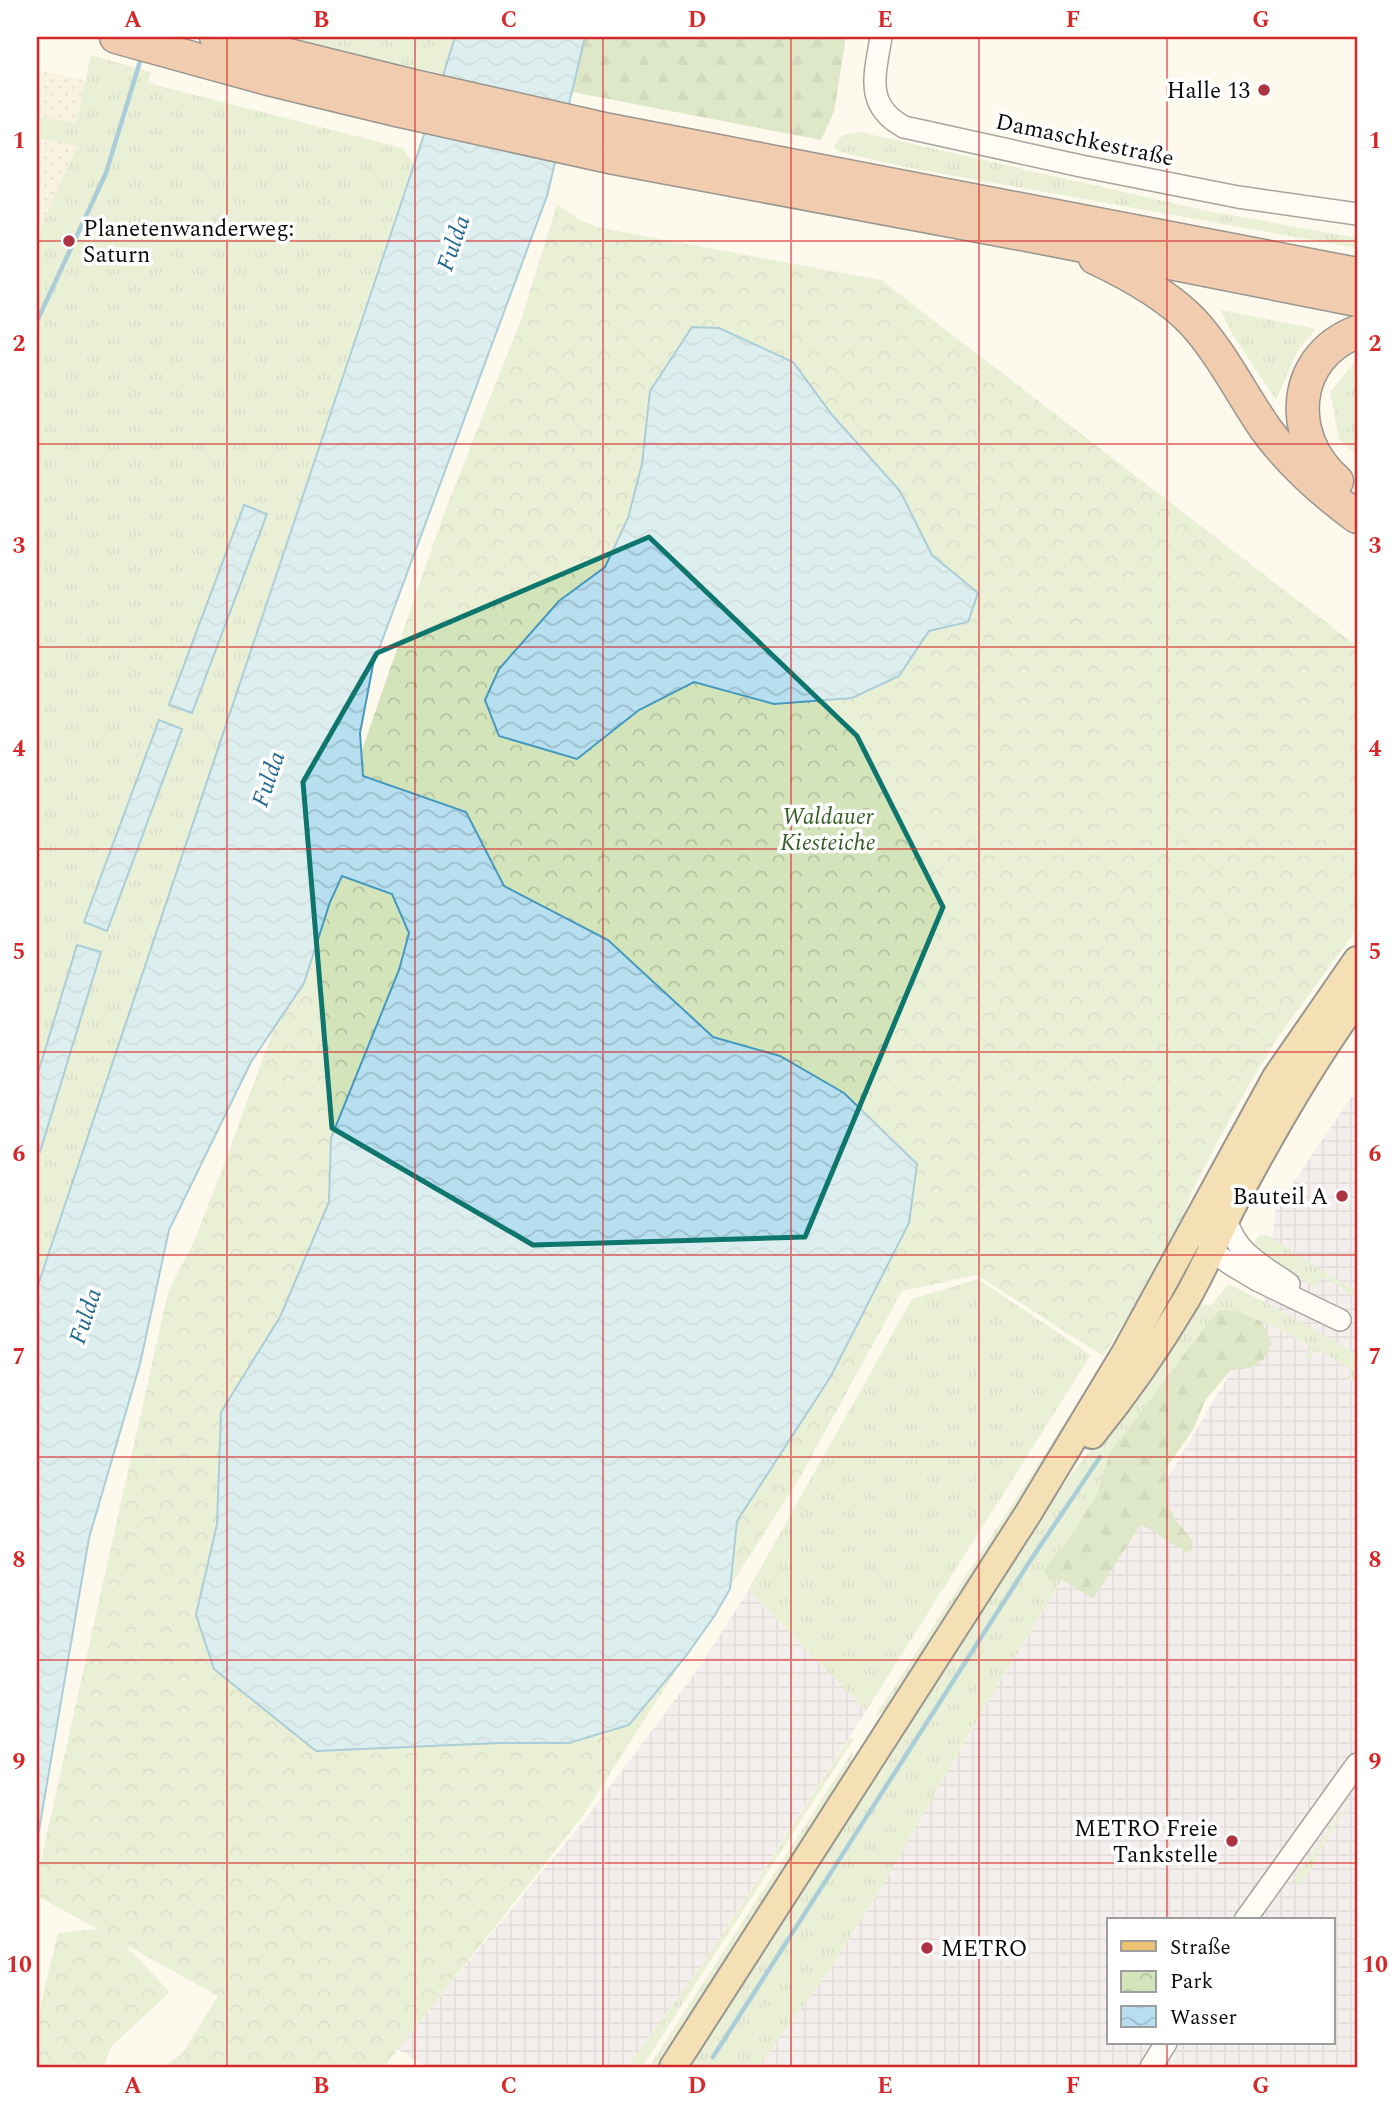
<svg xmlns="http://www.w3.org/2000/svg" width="1394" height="2104" viewBox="0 0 1394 2104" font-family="Spectral,serif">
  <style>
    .industrial { fill: url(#industrial-grid); fill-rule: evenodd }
    .farmland { fill: url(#farmland-dots) }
    .grass { fill: url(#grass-tufts) }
    .forest { fill: url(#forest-firs) }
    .park { fill: url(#park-crowns) }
    .water { fill: url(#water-waves); stroke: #4698be; stroke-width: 2 }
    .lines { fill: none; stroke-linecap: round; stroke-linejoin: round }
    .stream { stroke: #4698be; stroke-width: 4.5 }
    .minor-casing { stroke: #3f3f3f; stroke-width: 24 }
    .major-casing { stroke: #1d1d1d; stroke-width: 30 }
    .highway-casing { stroke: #1d1d1d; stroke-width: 35 }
    .minor { stroke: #fff; stroke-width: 21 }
    .major { stroke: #eac271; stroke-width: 26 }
    .highway { stroke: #e59464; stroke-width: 32 }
    .marked { fill: none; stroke: #0f766e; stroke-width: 5; stroke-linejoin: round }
    .grid { fill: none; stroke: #d62828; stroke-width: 2; stroke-opacity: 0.55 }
    .poi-dot { fill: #ad3343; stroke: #fff; stroke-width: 2.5 }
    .labels { text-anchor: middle; stroke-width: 7; stroke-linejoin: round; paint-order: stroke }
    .poi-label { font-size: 23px; fill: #0c0c0c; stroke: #fff; text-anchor: end }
    .street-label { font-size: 23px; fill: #0c0c0c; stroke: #fff }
    .park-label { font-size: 23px; font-style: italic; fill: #345d24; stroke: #fff }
    .water-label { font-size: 24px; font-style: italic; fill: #236a90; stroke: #fff }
    .neatline { fill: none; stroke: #d62828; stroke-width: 2.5 }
    .grid-label { font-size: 23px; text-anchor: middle; font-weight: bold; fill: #d62828 }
  </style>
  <defs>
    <pattern id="industrial-grid" width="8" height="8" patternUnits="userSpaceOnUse" patternTransform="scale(1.75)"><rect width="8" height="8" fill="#e8e1ea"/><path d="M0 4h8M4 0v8" fill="none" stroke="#c6c0c8"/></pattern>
    <pattern id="farmland-dots" width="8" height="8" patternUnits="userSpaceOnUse" patternTransform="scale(1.75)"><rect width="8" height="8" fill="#f0ebd0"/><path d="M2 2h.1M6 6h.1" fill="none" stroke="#cdc8b1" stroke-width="1.8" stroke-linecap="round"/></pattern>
    <pattern id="grass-tufts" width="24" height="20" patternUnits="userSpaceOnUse" patternTransform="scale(1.75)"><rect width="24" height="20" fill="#d3e4bb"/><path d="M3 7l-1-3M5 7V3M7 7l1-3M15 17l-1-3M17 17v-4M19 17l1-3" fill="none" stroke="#b4c2a0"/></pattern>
    <pattern id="forest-firs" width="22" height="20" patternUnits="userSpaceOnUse" patternTransform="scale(1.75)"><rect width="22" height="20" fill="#b9d39c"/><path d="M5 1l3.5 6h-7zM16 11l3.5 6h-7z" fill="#9eb485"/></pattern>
    <pattern id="park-crowns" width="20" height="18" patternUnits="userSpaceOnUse" patternTransform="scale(1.75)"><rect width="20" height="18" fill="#d3e4bb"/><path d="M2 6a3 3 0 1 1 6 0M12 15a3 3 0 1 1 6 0" fill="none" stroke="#b4c2a0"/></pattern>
    <pattern id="water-waves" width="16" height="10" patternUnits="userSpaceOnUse" patternTransform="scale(1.75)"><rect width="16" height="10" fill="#b7dfef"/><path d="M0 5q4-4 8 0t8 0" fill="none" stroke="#9cbecc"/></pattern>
  </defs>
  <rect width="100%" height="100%" fill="#fdf9ed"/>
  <g class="industrial">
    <path d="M1357 1089V2067H758L828 1972 884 1883 991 1696 1062 1580 1141 1523 1261 1321 1276 1208ZM1109 1920H1333V2043H1109Z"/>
    <polygon points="748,1590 866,1711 706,1959 627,2067 427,2067 397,2049 591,1812 701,1665"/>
  </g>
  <g class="farmland">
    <polygon points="37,70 85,80 76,123 37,116"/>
    <polygon points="37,138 77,145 37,235"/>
  </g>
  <g class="grass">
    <polygon points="284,37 455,37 444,74 331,50"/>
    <polygon points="91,55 151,72 148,83 403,148 413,163 37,1288 37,235 77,146 37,138 37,116 76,123"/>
    <polygon points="860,132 1208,211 1357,238 1357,248 900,166 840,152 833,147 843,135"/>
    <polygon points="1221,310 1316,329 1298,350 1276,400 1231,332"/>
    <polygon points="1357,363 1357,455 1339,439 1330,392 1353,364"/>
    <polygon points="1259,1235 1269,1236 1357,1292 1357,1298 1323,1276 1315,1288 1253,1245"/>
    <polygon points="978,1279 1091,1355 866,1711 748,1590 701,1665 748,1590 912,1299"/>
    <path d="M1229 1284 1276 1308 1357 1354V1372L1351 1382 1347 1379 1352 1369 1317 1350 1310 1360 1305 1357 1311 1346C1282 1331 1253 1312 1220 1310L1213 1316 1110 1452 1097 1494 1068 1540 1046 1568 1062 1580 991 1696 884 1883 828 1972 758 2067H685L874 1771 880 1774 892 1754 899 1737 1038 1518 1125 1405 1195 1304 1211 1305Z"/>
    <polygon points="1115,1345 1120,1348 894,1704 874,1718"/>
    <polygon points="850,1737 853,1740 642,2067 627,2067 706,1959"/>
    <polygon points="853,1751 851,1770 663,2067 649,2067"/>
    <polygon points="1347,1805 1348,1807 1316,1855 1317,1861 1299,1886 1291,1882"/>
  </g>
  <g class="forest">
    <polygon points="585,37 846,37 834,112 821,140 572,92"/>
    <path d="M1220 1310 1236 1311 1261 1321 1272 1343C1262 1367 1256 1368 1231 1370L1206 1399 1193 1430 1166 1468 1167 1504 1177 1522 1193 1541 1192 1550 1187 1553 1141 1524 1093 1599 1062 1580 1051 1581 1045 1574V1568L1068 1540 1097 1494 1110 1452 1213 1316Z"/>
  </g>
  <polygon class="park" points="557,204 578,219 601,228 881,280 1357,646 1357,929 1278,1037 1234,1111 1191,1193 1176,1240 1103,1356 977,1275 902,1291 799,1479 582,1817 384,2067 163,2067 182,2054 218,1996 124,1944 170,1992 111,2047 104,2067 37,2067 37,2020 58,1933 98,1929 37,1896 37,1878 168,1292 194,1241 226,1159 311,927 362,750 443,516 521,320"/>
  <g class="water">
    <polygon points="455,37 585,37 547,196 373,665 360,733 363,776 466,812 504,886 608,940 713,1037 780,1056 844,1093 917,1164 909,1223 831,1376 737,1521 730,1589 715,1615 686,1656 629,1725 569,1743 500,1743 316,1751 214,1669 196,1615 217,1524 221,1412 280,1317 329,1202 331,1138 399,970 409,933 392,894 342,876 330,902 304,983 251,1062 169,1230 140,1364 89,1538 37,1842 37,1288 433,108"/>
    <polygon points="692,327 719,328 793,362 833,416 900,491 932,555 978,593 968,622 929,631 899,676 852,698 774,704 694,682 639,710 577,759 499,736 485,700 499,669 559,601 605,567 628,518 642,464 650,391"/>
    <polygon points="244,505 267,514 192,713 169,705"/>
    <polygon points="159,720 182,729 107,931 84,922"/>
    <polygon points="77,945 101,952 40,1152 37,1151 37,1076"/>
  </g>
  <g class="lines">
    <g class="stream">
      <polyline points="37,321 106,173 142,55"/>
      <polyline points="713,2057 1030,1561 1100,1457"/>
    </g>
    <defs>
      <g id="minor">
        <path d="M881 37C875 75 864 105 904 127L1081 166 1238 197 1357 214"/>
        <path d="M1226 1219C1237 1255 1261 1264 1289 1284"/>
        <polyline points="1207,1237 1211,1251 1232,1265 1257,1280 1340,1320"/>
        <polyline points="1245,1920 1357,1764"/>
        <polyline points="1151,2067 1166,2043"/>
      </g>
      <g id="major">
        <path d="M1092 1435C1127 1392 1158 1347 1186 1300 1203 1271 1216 1239 1231 1209 1269 1137 1309 1066 1357 1000"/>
        <polyline points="673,2067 1029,1512 1125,1353 1276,1077 1357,960"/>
      </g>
      <g id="highway">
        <polyline points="116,37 268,79 396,110 609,157 1048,239 1357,300"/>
        <polyline points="216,37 414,86 609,130 1357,274"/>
        <path d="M1095 258C1127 273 1168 296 1193 322 1222 354 1241 393 1265 428 1290 463 1323 492 1357 517"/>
        <path d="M1337 481C1286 437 1291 357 1357 332"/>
      </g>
    </defs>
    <use href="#minor" class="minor-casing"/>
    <use href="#major" class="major-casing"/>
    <use href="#highway" class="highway-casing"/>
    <use href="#minor" class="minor"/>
    <use href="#major" class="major"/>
    <use href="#highway" class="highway"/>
  </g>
  <path d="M0 0H1394V2104H0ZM649 537 857 736 943 907 805 1237 533 1245 332 1128 303 782 377 653Z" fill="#fdf9ed" fill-opacity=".55" fill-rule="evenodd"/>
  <path class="marked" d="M649 537 857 736 943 907 805 1237 533 1245 332 1128 303 782 377 653Z"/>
  <path class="grid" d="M227 37V2067M415 37V2067M603 37V2067M791 37V2067M979 37V2067M1167 37V1920M37 241H1357M37 444H1357M37 647H1357M37 849H1357M37 1052H1357M37 1255H1357M37 1457H1357M37 1660H1357M37 1863H1357M1167 2043V2067"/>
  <g class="poi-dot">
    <circle cx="1264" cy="90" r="7"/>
    <circle cx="69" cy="241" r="7"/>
    <circle cx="1342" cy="1196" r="7"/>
    <circle cx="1232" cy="1841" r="7"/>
    <circle cx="927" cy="1948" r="7"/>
  </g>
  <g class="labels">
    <g class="poi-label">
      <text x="1250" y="98">Halle 13</text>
      <text x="83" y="236" text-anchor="start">Planetenwanderweg:<tspan x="83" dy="26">Saturn</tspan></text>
      <text x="1328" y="1204">Bauteil A</text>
      <text x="1218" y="1836">METRO Freie<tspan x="1218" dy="26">Tankstelle</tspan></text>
      <text x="941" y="1956" text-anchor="start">METRO</text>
    </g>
    <g class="street-label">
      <text transform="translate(1085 139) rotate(12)" y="8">Damaschkestraße</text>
    </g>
    <g class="park-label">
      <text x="828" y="824">Waldauer<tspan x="828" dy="26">Kiesteiche</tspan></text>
    </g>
    <g class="water-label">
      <text transform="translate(453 243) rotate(-71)" y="8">Fulda</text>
      <text transform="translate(268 779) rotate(-71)" y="8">Fulda</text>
      <text transform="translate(85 1316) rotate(-72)" y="8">Fulda</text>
    </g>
  </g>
  <rect width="1394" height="2104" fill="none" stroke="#ffffff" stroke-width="77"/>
  <rect x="1107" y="1918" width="228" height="126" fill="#ffffff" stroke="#9e9e9e" stroke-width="2"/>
  <rect x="1121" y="1941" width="35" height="10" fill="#eac271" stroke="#9e9e9e" stroke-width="2"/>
  <text x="1170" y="1954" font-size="21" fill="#0c0c0c">Straße</text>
  <rect x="1121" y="1971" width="35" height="21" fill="url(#park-crowns)" stroke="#9e9e9e" stroke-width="2"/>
  <text x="1170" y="1988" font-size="21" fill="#0c0c0c">Park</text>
  <rect x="1121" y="2006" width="35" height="21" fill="url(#water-waves)" stroke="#9e9e9e" stroke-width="2"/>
  <text x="1170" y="2024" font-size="21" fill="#0c0c0c">Wasser</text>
  <rect x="38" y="38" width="1318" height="2028" class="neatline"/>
  <g class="grid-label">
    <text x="133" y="27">A</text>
    <text x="321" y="27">B</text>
    <text x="509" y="27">C</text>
    <text x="697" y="27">D</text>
    <text x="885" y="27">E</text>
    <text x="1073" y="27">F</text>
    <text x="1261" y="27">G</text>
    <text x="19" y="148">1</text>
    <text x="1375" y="148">1</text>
    <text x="19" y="351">2</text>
    <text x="1375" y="351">2</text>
    <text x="19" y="553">3</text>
    <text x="1375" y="553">3</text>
    <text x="19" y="756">4</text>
    <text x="1375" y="756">4</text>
    <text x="19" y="959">5</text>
    <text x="1375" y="959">5</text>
    <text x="19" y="1161">6</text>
    <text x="1375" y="1161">6</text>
    <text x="19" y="1364">7</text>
    <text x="1375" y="1364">7</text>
    <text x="19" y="1567">8</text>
    <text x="1375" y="1567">8</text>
    <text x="19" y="1769">9</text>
    <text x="1375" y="1769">9</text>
    <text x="19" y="1972">10</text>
    <text x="1375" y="1972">10</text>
    <text x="133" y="2093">A</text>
    <text x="321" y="2093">B</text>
    <text x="509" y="2093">C</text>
    <text x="697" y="2093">D</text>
    <text x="885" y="2093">E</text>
    <text x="1073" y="2093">F</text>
    <text x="1261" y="2093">G</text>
  </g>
</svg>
